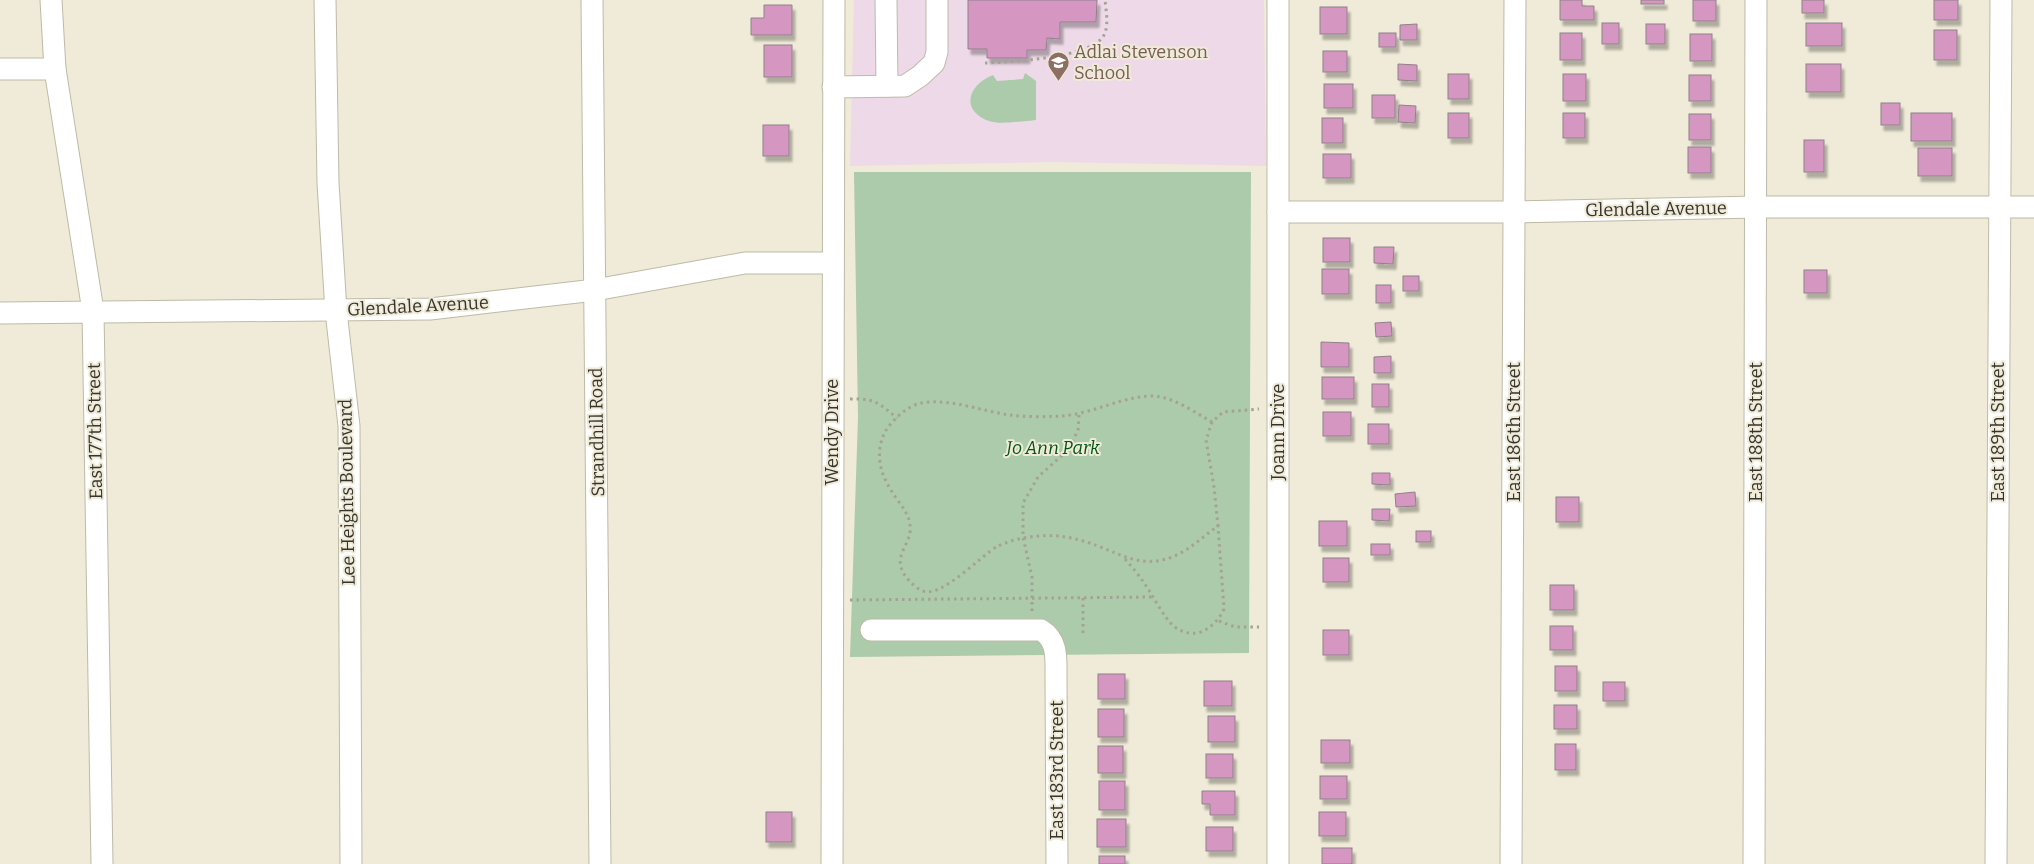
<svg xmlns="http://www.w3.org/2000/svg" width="2034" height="864" viewBox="0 0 2034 864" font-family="Bitter,serif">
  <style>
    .education { fill: #eed9e8 }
    .green { fill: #abcbab }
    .building { fill: #d596c1; stroke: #90808a; filter: url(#shadow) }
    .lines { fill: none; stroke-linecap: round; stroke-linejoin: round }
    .minor-casing { stroke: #bebaa7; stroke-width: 23 }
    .path { stroke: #a5a294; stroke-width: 3; stroke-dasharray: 2.5 4; stroke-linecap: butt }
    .minor { stroke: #fff; stroke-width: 21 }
    .labels { text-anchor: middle; stroke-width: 4; stroke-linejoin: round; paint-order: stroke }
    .education-label { font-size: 18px; fill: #785e54; stroke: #efebd8; text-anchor: start }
    .street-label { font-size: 18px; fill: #35332c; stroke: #efebd8 }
    .park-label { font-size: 18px; font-style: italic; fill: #005513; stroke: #efebd8 }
  </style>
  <defs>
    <filter id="shadow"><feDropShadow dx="3" dy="5.5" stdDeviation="1" flood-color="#0004"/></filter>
  </defs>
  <rect width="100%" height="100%" fill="#efebd8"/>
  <polygon class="education" points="854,0 1264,0 1266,166 1052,162 850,166"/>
  <g class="green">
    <path d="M1025 73 1036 81V120C1024 121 999 125 989 121 959 110 969 84 993 75L997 81 1023 79Z"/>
    <polygon points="854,172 1251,172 1249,653 850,657 858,417"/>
  </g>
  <g class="building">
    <polygon points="968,0 1097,0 1096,22 1060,22 1060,39 1047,38 1046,50 1027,50 1027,58 987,58 987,49 968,49"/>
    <polygon points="1560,0 1582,0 1582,6 1594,6 1594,20 1560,20"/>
    <rect x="1641" y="0" width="23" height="4"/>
    <rect x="1693" y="0" width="23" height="21"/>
    <rect x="1802" y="0" width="22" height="13"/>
    <rect x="1934" y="0" width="24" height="20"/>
    <polygon points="764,5 792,5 792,35 751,35 751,18 764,18"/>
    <rect x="1320" y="7" width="27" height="27"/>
    <rect x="1602" y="23" width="17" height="21"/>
    <rect x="1806" y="23" width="36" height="23"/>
    <polygon points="1417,24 1417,40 1400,40 1400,25"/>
    <rect x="1646" y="24" width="19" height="20"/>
    <rect x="1934" y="30" width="23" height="30"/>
    <rect x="1379" y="33" width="17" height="14"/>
    <rect x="1560" y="33" width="22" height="27"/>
    <rect x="1690" y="34" width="22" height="27"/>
    <rect x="764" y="45" width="28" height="32"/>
    <rect x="1323" y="51" width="24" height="21"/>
    <polygon points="1398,64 1417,65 1417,81 1398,80"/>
    <rect x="1806" y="64" width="35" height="28"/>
    <rect x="1448" y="74" width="21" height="25"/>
    <rect x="1563" y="74" width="23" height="27"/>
    <rect x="1689" y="75" width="22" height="26"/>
    <rect x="1324" y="84" width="29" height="24"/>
    <rect x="1372" y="95" width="23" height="23"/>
    <rect x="1881" y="103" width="19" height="22"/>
    <polygon points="1399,105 1416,106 1415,123 1398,122"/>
    <rect x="1448" y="113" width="21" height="25"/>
    <rect x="1563" y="113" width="22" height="25"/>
    <rect x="1911" y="113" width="41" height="28"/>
    <rect x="1689" y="114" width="22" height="26"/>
    <rect x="1322" y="118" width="21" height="25"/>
    <rect x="763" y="125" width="26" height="31"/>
    <rect x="1804" y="140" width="20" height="32"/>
    <rect x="1688" y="147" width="23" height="26"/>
    <rect x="1918" y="148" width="34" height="28"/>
    <rect x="1323" y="154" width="28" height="24"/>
    <rect x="1323" y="238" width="27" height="24"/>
    <polygon points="1374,247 1394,247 1393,264 1374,263"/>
    <rect x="1322" y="269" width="27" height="25"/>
    <rect x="1804" y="270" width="23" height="23"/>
    <rect x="1403" y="276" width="16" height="15"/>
    <rect x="1376" y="285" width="15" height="18"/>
    <polygon points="1391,322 1392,336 1376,337 1375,323"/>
    <polygon points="1321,342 1349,343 1349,367 1321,367"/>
    <polygon points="1391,356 1391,373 1374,373 1374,357"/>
    <rect x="1322" y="377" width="32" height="22"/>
    <rect x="1372" y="384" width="17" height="23"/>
    <rect x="1323" y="412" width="28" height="24"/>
    <rect x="1368" y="424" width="21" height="20"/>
    <polygon points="1372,473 1390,473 1390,485 1372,484"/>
    <polygon points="1415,492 1416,506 1396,507 1395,494"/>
    <rect x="1556" y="497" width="23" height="25"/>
    <polygon points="1372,509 1390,509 1389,521 1372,520"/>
    <rect x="1319" y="521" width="28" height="25"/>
    <rect x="1416" y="531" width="15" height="11"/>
    <rect x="1371" y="544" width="19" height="11"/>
    <rect x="1323" y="558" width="26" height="24"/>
    <rect x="1550" y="585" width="24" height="25"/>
    <rect x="1550" y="626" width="23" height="24"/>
    <rect x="1323" y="630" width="26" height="25"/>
    <rect x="1555" y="666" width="22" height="25"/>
    <rect x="1098" y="674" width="27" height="25"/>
    <rect x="1204" y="681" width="28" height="25"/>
    <rect x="1603" y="682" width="22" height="19"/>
    <rect x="1554" y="705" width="23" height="24"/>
    <rect x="1098" y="709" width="26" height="28"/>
    <rect x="1208" y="716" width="27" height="26"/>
    <rect x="1321" y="740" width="29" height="23"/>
    <rect x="1555" y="744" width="21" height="26"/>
    <rect x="1098" y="746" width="25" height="27"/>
    <rect x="1206" y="754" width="27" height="24"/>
    <rect x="1320" y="776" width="27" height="23"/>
    <rect x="1099" y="781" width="26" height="29"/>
    <polygon points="1202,791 1235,791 1235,815 1210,815 1210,804 1202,804"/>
    <rect x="766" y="812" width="26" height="30"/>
    <rect x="1319" y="812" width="27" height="24"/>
    <rect x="1097" y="819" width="29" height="28"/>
    <rect x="1206" y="827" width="27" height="24"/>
    <rect x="1322" y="848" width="30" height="16"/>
    <rect x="1099" y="856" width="26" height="8"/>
  </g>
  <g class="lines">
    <defs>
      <g id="minor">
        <polyline points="51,0 55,69 93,311 102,864"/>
        <polyline points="325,0 328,183 336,311 349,426 351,864"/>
        <polyline points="592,0 600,864"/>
        <polyline points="886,0 887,86"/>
        <polyline points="1278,0 1278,864"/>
        <polyline points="0,69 55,69"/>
        <polyline points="833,87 905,86 920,76 934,63 937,52 937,0"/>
        <polyline points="1278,212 1515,212 1757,207 2034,207"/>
        <polyline points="0,313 430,309 595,290 745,263 832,263"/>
        <path d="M871 630H1041C1058 640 1056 659 1056 676L1057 864"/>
        <polyline points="832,864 834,0"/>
        <polyline points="1511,864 1515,0"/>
        <polyline points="1754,864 1756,0"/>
        <polyline points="1996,864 2001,0"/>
      </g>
    </defs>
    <use href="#minor" class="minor-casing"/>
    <g class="path">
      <path d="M985 63C1009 62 1093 58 1104 35 1109 26 1106 10 1105 0"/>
      <path d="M850 399C874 398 879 403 897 418"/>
      <path d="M1212 422C1194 412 1174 397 1153 396 1122 396 1093 414 1061 416 1045 417 1026 417 1010 415 980 411 951 398 921 403 907 406 892 420 885 432 873 456 882 479 897 499 903 508 909 515 910 525 913 545 890 555 906 577 910 582 917 589 923 591 942 598 980 556 998 546 1011 540 1025 537 1039 536 1059 534 1080 539 1098 546 1124 556 1143 568 1172 557 1190 550 1202 537 1218 526L1214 487 1206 440 1212 422 1223 412 1259 409"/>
      <path d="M1125 559C1132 567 1139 575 1144 583 1153 595 1164 619 1175 627 1195 642 1215 628 1224 609L1218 526"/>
      <polyline points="1083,598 1083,634"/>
      <polyline points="850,600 1154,597"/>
      <polyline points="1032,611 1032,577 1023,537 1023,503 1038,477 1069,449 1078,430 1079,415"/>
      <polyline points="1219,621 1235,627 1259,627"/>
    </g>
    <use href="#minor" class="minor"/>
  </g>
  <defs>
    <symbol id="school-pin" viewBox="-11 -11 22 30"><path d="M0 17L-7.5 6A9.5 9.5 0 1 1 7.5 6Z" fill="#8d6e63" stroke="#efebd8"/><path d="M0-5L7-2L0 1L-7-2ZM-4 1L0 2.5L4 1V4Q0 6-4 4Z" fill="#fff"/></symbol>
  </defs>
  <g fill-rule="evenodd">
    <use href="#school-pin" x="1046" y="50" width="25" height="34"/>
  </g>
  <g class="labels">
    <g class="education-label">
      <text x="1074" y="58">Adlai Stevenson<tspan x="1074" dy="21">School</tspan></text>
    </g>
    <g class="street-label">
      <text transform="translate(1656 209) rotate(-1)" y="6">Glendale Avenue</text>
      <text transform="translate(418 306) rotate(-3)" y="6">Glendale Avenue</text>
      <text transform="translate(95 431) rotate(-91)" y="6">East 177th Street</text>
      <text transform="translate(597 432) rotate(-91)" y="6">Strandhill Road</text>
      <text transform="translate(832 432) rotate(-90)" y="6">Wendy Drive</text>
      <text transform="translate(1278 432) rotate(-90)" y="6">Joann Drive</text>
      <text transform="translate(1514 432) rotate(-90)" y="6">East 186th Street</text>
      <text transform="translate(1756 432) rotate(-90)" y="6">East 188th Street</text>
      <text transform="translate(1998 432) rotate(-90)" y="6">East 189th Street</text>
      <text transform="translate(347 492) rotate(-91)" y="6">Lee Heights Boulevard</text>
      <text transform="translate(1057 770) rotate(-90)" y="6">East 183rd Street</text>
    </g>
    <g class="park-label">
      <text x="1053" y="454">Jo Ann Park</text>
    </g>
  </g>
</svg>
